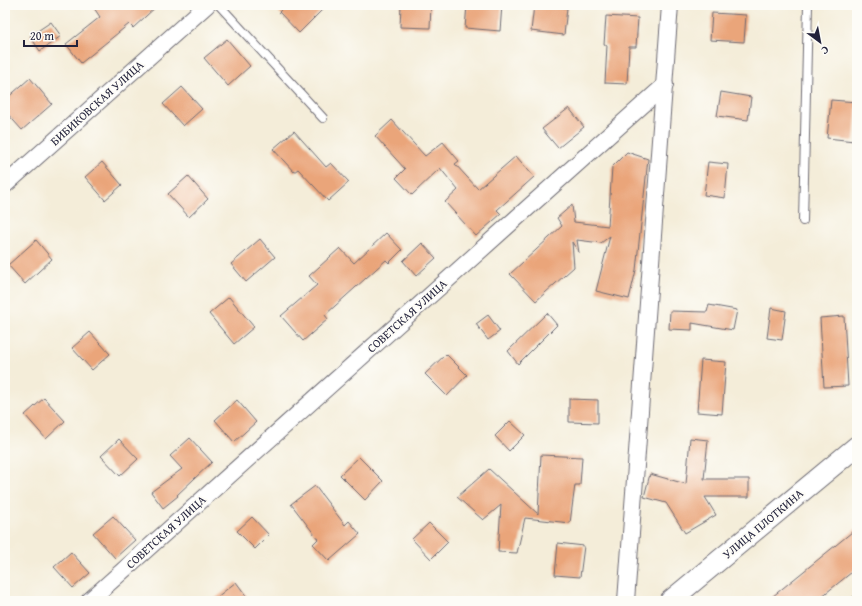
<svg xmlns="http://www.w3.org/2000/svg" width="862" height="606" viewBox="0 0 862 606" font-family="'Gentium Book Plus',serif">
  <style>
    .building { fill: #eaa57a }
    .lines { fill: none; stroke-linecap: round; stroke-linejoin: round }
    .service-casing { stroke: #6c6972; stroke-width: 10 }
    .minor-casing { stroke: #6c6972; stroke-width: 18 }
    .tertiary-casing { stroke: #6c6972; stroke-width: 22 }
    .service { stroke: #fff; stroke-width: 8 }
    .minor { stroke: #fff; stroke-width: 16 }
    .tertiary { stroke: #fff; stroke-width: 20 }
    .labels { text-anchor: middle; stroke-width: 4; stroke-linejoin: round; paint-order: stroke }
    .street-label { font-size: 12px; fill: #22223b; stroke: #fdfcf7 }
  </style>
  <rect width="100%" height="100%" fill="#fdfcf7"/>
  <filter id="ink" filterUnits="userSpaceOnUse"><feTurbulence type="fractalNoise" baseFrequency=".025" numOctaves="2"/><feDisplacementMap in="SourceGraphic" scale="8" xChannelSelector="R" yChannelSelector="G"/><feConvolveMatrix kernelMatrix="1 2 1 2 8 2 1 2 1" color-interpolation-filters="sRGB"/></filter>
  <filter id="wash" filterUnits="userSpaceOnUse"><feTurbulence type="fractalNoise" baseFrequency=".012" numOctaves="4" result="noise"/><feDisplacementMap in="SourceGraphic" scale="16" xChannelSelector="R" yChannelSelector="G"/><feGaussianBlur stdDeviation="0.9" result="paint"/><feColorMatrix in="noise" values="0 0 0 0 0 0 0 0 0 0 0 0 0 0 0 0 0 1.4 0 .05"/><feComposite in="paint" operator="in"/></filter>
  <g filter="url(#wash)">
    <rect width="100%" height="100%" fill="#f4edd9"/>
    <g id="blocks">
      <g class="building">
        <polygon points="92,5 158,5 133,28 129,24 81,63 66,44 100,17"/>
        <polygon points="286,5 327,5 299,33 279,12"/>
        <polygon points="401,5 431,5 430,28 400,27"/>
        <polygon points="467,5 502,5 500,31 465,28"/>
        <polygon points="534,5 567,8 564,35 531,31"/>
        <polygon points="712,13 746,15 744,42 710,40"/>
        <polygon points="606,16 638,18 636,47 629,47 627,84 605,83 607,45 604,45"/>
        <polygon points="51,22 61,36 40,51 30,36"/>
        <polygon points="227,39 250,66 228,86 204,58"/>
        <polygon points="30,78 52,104 22,130 5,111 5,100"/>
        <polygon points="182,87 202,109 183,126 163,104"/>
        <polygon points="721,92 751,97 748,120 717,116"/>
        <polygon points="831,100 857,102 854,141 827,138"/>
        <polygon points="569,108 584,127 558,148 542,129"/>
        <polygon points="392,120 425,156 443,142 459,161 455,164 478,189 516,156 534,177 497,210 501,214 476,236 445,202 458,190 440,168 412,195 396,178 405,169 375,136"/>
        <polygon points="294,131 326,167 331,163 349,182 328,201 298,169 294,172 273,149"/>
        <polygon points="627,152 648,159 636,270 629,299 596,291 610,236 601,243 577,240 579,253 572,242 574,267 536,301 510,274 562,226 557,218 572,205 574,222 608,226 612,167"/>
        <polygon points="102,162 122,185 105,200 85,177"/>
        <polygon points="708,162 728,164 725,198 704,195"/>
        <polygon points="188,176 208,199 189,217 168,194"/>
        <polygon points="386,233 402,250 389,263 386,260 325,315 328,319 303,341 281,316 317,285 309,276 340,248 354,263"/>
        <polygon points="260,239 275,257 246,282 231,264"/>
        <polygon points="36,240 52,259 25,284 8,265"/>
        <polygon points="422,243 436,258 416,276 403,261"/>
        <polygon points="229,297 254,327 234,344 209,314"/>
        <polygon points="709,305 737,310 733,330 692,323 692,330 669,329 670,311 707,312"/>
        <polygon points="771,308 786,311 782,340 767,338"/>
        <polygon points="547,313 557,325 518,364 508,351"/>
        <polygon points="488,315 500,331 488,340 476,324"/>
        <polygon points="844,316 848,386 824,387 820,318"/>
        <polygon points="90,332 110,354 92,370 72,348"/>
        <polygon points="446,354 467,375 447,396 425,374"/>
        <polygon points="701,360 726,362 722,414 697,412"/>
        <polygon points="44,398 65,421 46,439 25,415"/>
        <polygon points="569,399 598,400 598,423 569,422"/>
        <polygon points="237,400 256,422 234,442 215,420"/>
        <polygon points="510,421 525,435 509,451 495,436"/>
        <polygon points="190,438 212,462 177,495 178,496 163,508 151,492 182,469 170,456"/>
        <polygon points="690,438 708,440 704,479 749,479 749,497 705,497 716,515 685,533 666,503 644,497 650,474 686,484"/>
        <polygon points="119,439 138,459 120,476 101,456"/>
        <polygon points="541,455 582,457 580,485 575,485 570,523 525,518 517,553 498,552 501,505 483,520 457,497 489,469 538,514"/>
        <polygon points="359,457 383,481 365,500 340,475"/>
        <polygon points="315,486 345,525 349,521 360,534 329,561 313,544 318,539 291,504"/>
        <polygon points="113,516 135,540 115,558 93,533"/>
        <polygon points="252,517 269,535 255,549 237,531"/>
        <polygon points="429,523 448,542 431,559 412,539"/>
        <polygon points="857,528 857,568 816,601 767,601"/>
        <polygon points="558,543 584,546 580,577 555,575"/>
        <polygon points="71,552 90,573 73,588 54,567"/>
        <polygon points="236,582 250,601 212,601"/>
      </g>
    </g>
  </g>
  <g filter="url(#ink)">
    <use href="#blocks" fill-opacity="0" stroke="#6c6972" stroke-width="1"/>
    <g class="lines">
      <defs>
        <g id="service">
          <polyline points="219,5 323,118"/>
          <polyline points="803,221 808,5"/>
          <polyline points="855,601 857,600"/>
        </g>
        <g id="minor">
          <polyline points="5,185 207,5"/>
          <polyline points="89,601 665,85"/>
          <polyline points="626,601 670,5"/>
        </g>
        <polyline id="tertiary" points="670,601 857,446"/>
      </defs>
      <use href="#service" class="service-casing"/>
      <use href="#minor" class="minor-casing"/>
      <use href="#tertiary" class="tertiary-casing"/>
      <use href="#service" class="service"/>
      <use href="#minor" class="minor"/>
      <use href="#tertiary" class="tertiary"/>
    </g>
  </g>
  <g class="labels">
    <g class="street-label">
      <text transform="translate(97 103) rotate(-42)" y="4">БИБИКОВСКАЯ УЛИЦА</text>
      <text transform="translate(407 316) rotate(-42)" y="4">СОВЕТСКАЯ УЛИЦА</text>
      <text transform="translate(763 524) rotate(-40)" y="4">УЛИЦА ПЛОТКИНА</text>
      <text transform="translate(166 532) rotate(-42)" y="4">СОВЕТСКАЯ УЛИЦА</text>
    </g>
  </g>
  <rect width="862" height="606" fill="none" stroke="#fdfcf7" stroke-width="20"/>
  <g transform="translate(820 42) rotate(148)" stroke="#fdfcf7" stroke-width="3" paint-order="stroke">
  <path d="M0-3L7 15L0 10L-7 15Z" fill="#22223b"/>
  <text y="-6" font-size="11" font-weight="bold" text-anchor="middle" fill="#22223b">С</text>
  </g>
  <path d="M24 40v6h53v-6" fill="none" stroke="#22223b" stroke-width="2"/>
  <text x="30" y="40" font-size="12" fill="#22223b" stroke="#fdfcf7" stroke-width="3" paint-order="stroke">20 m</text>
</svg>
